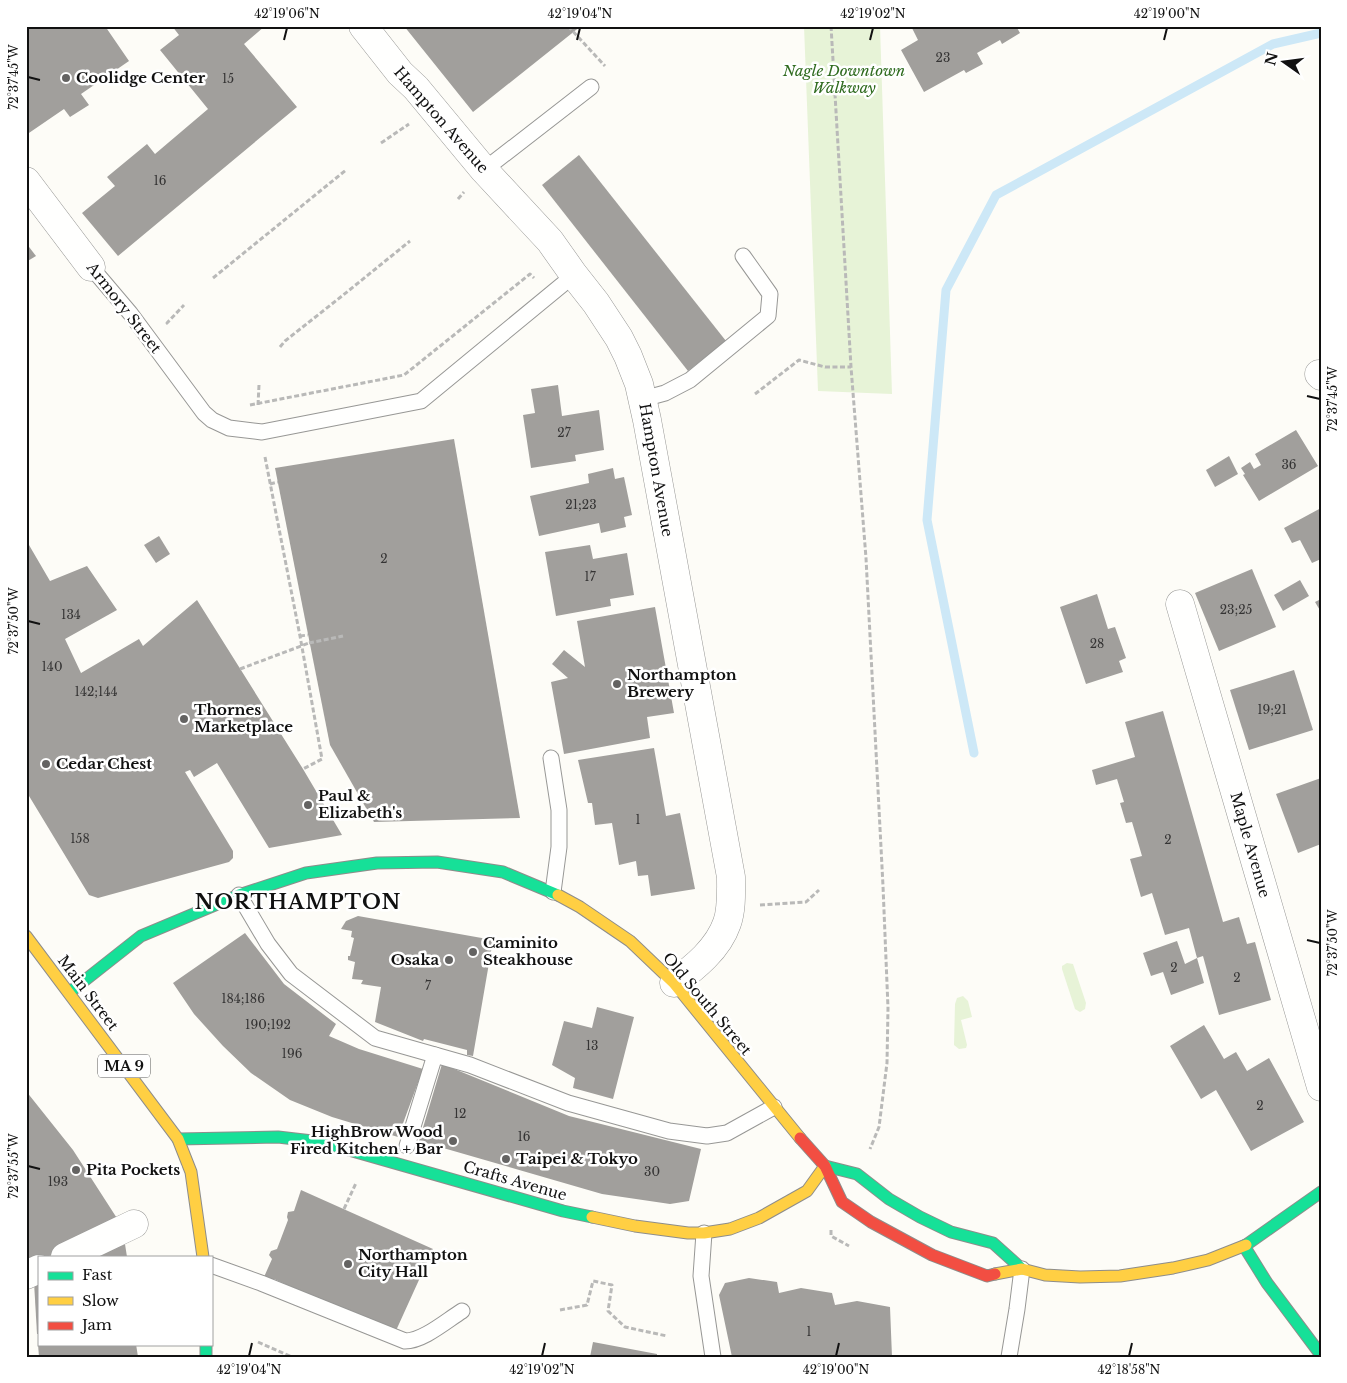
<svg xmlns="http://www.w3.org/2000/svg" width="1347" height="1383" viewBox="0 0 1347 1383" font-family="'Libre Baskerville',serif">
  <style>
    .green { fill: #e7f3d7 }
    .lines { fill: none; stroke-linecap: round; stroke-linejoin: round }
    .stream { stroke: #cde8f7; stroke-width: 9 }
    .building { fill: #a19f9c }
    .lane-casing { stroke: #979795; stroke-width: 17 }
    .street-casing { stroke: #979795; stroke-width: 29 }
    .fast-casing { stroke: #8e8d8b; stroke-width: 13 }
    .slow-casing { stroke: #8e8d8b; stroke-width: 13 }
    .jam-casing { stroke: #8e8d8b; stroke-width: 13 }
    .path { stroke: #b9b9b8; stroke-width: 3; stroke-dasharray: 5 2.5; stroke-linecap: butt }
    .lane { stroke: #fffffe; stroke-width: 15 }
    .street { stroke: #fffffe; stroke-width: 28 }
    .fast { stroke: #16e098; stroke-width: 11 }
    .slow { stroke: #ffcf43; stroke-width: 11 }
    .jam { stroke: #f24e42; stroke-width: 11 }
    .path-bridge { stroke: #b9b9b8; stroke-width: 3; stroke-dasharray: 5 2.5; stroke-linecap: butt }
    .ticks { fill: none; stroke: #111; stroke-width: 2 }
    .poi-dot { fill: #646362; stroke: #fff; stroke-width: 2 }
    .labels { text-anchor: middle; stroke-width: 5; stroke-linejoin: round; paint-order: stroke }
    .number-label { font-size: 12px; fill: #353434 }
    .shield { fill: #fff; stroke: #585858; stroke-width: 1 }
    .shield-label { font-size: 14px; font-weight: bold; fill: #111 }
    .park-label { font-size: 15px; font-style: italic; fill: #2f6b1f; stroke: #fff }
    .poi-label { font-size: 15px; font-weight: bold; fill: #111; stroke: #fff; text-anchor: start }
    .street-label { font-size: 15px; fill: #111; stroke: #fff }
    .district-label { font-size: 20px; font-weight: bold; letter-spacing: 1px; fill: #111; stroke: #fff }
    .neatline { fill: none; stroke: #111; stroke-width: 2 }
    .ticks-label { font-size: 12px; text-anchor: middle; fill: #111 }
  </style>
  <rect width="100%" height="100%" fill="#fdfcf7"/>
  <g class="green">
    <polygon points="804,26 880,26 892,394 818,391"/>
    <polygon points="1067,963 1073,964 1086,1003 1085,1009 1080,1012 1075,1009 1062,969 1062,966"/>
    <polygon points="963,996 968,1001 972,1017 961,1020 967,1045 966,1048 959,1049 954,1045 955,1004 957,998"/>
  </g>
  <g class="lines">
    <polyline class="stream" points="974,753 927,520 946,290 996,195 1273,44 1321,33"/>
  </g>
  <g class="building">
    <polygon points="26,26 105,26 129,61 81,94 89,105 70,117 64,109 26,135"/>
    <polygon points="172,26 265,26 244,44 297,107 118,256 82,213 115,186 107,177 147,144 155,154 208,109 160,50 179,35"/>
    <polygon points="404,26 460,27 581,26 473,112"/>
    <polygon points="911,26 1016,26 1020,33 1002,44 1000,40 977,53 983,64 966,73 964,70 924,92 901,50 918,40"/>
    <polygon points="579,155 726,341 688,371 542,185"/>
    <polygon points="26,243 36,256 26,262"/>
    <polygon points="558,385 562,416 599,410 604,450 575,455 576,461 531,468 523,415 535,413 531,389"/>
    <polygon points="1296,430 1318,466 1259,501 1243,475 1245,474 1241,468 1250,462 1254,469 1261,465 1255,454"/>
    <polygon points="454,439 520,818 374,822 330,745 275,468"/>
    <polygon points="1229,456 1238,474 1215,487 1206,470"/>
    <polygon points="613,468 615,479 624,477 632,515 624,517 626,527 601,533 599,523 539,536 530,496 589,483 588,474"/>
    <polygon points="1321,508 1321,559 1312,563 1300,540 1292,543 1284,528"/>
    <polygon points="159,536 170,554 156,563 144,545"/>
    <polygon points="29,545 50,581 87,566 117,610 65,639 81,673 139,639 143,646 197,600 303,769 342,835 269,848 217,763 194,777 190,770 185,772 233,851 233,858 229,862 98,898 89,895 26,791 26,546"/>
    <polygon points="590,545 593,559 627,553 634,595 610,599 611,606 556,616 545,552"/>
    <polygon points="1252,569 1276,627 1219,651 1195,593"/>
    <polygon points="1300,580 1309,596 1283,611 1274,595"/>
    <polygon points="1097,594 1108,629 1115,627 1126,658 1119,661 1123,672 1086,684 1060,607"/>
    <polygon points="1321,599 1321,612 1315,602"/>
    <polygon points="655,607 674,713 647,717 650,738 564,754 551,682 568,678 552,664 564,650 585,667 577,621"/>
    <polygon points="1294,670 1313,730 1249,750 1230,690"/>
    <polygon points="1163,711 1223,922 1239,917 1247,944 1255,942 1271,1000 1219,1015 1203,956 1197,958 1189,928 1165,935 1152,893 1141,897 1130,859 1142,856 1132,822 1126,823 1120,803 1124,802 1117,779 1096,785 1092,770 1135,757 1125,722"/>
    <polygon points="654,748 666,816 680,813 695,889 651,896 648,875 638,876 636,861 619,865 612,823 595,825 592,803 588,803 578,760"/>
    <polygon points="1321,778 1321,844 1298,853 1276,794"/>
    <polygon points="358,916 493,940 473,1056 467,1055 467,1050 424,1039 423,1041 375,1022 381,987 361,984 363,980 352,979 355,962 348,960 348,956 350,956 354,938 351,937 352,931 341,929 346,921"/>
    <polygon points="245,933 284,984 336,1024 329,1036 359,1049 423,1069 398,1137 332,1117 290,1100 251,1073 223,1046 194,1014 173,983"/>
    <polygon points="1177,941 1185,964 1197,958 1204,983 1171,995 1163,972 1151,976 1143,953"/>
    <polygon points="597,1007 634,1017 613,1099 573,1088 575,1078 552,1065 564,1021 592,1028"/>
    <polygon points="1204,1025 1224,1059 1236,1052 1247,1071 1269,1058 1304,1122 1251,1151 1216,1090 1201,1099 1170,1046"/>
    <polygon points="442,1064 569,1116 701,1149 689,1201 670,1204 602,1194 419,1141"/>
    <polygon points="26,1091 73,1150 122,1226 47,1257 39,1257 26,1265"/>
    <polygon points="301,1190 433,1249 394,1335 384,1329 274,1279 273,1281 264,1277 272,1259 269,1255 271,1251 277,1249 288,1220 287,1217 288,1212 294,1211"/>
    <polygon points="125,1244 127,1257 95,1257"/>
    <polygon points="749,1278 777,1282 779,1293 801,1288 832,1293 835,1305 857,1301 890,1307 892,1357 732,1357 719,1295 725,1283"/>
    <polygon points="34,1282 39,1282 39,1334 37,1334"/>
    <polygon points="593,1342 657,1354 657,1357 590,1357"/>
    <polygon points="38,1344 136,1344 138,1357 39,1357"/>
  </g>
  <g class="lines">
    <defs>
      <g id="lane">
        <polyline points="484,170 591,87"/>
        <polyline points="91,267 130,313 204,413 212,420 229,428 262,432 421,401 574,275"/>
        <polyline points="643,399 665,393 690,380 768,316 770,294 743,256"/>
        <polyline points="551,758 559,810 559,847 553,892"/>
        <polyline points="239,895 268,944 291,974 375,1038 470,1065 568,1103 669,1131 707,1136 727,1133 774,1107"/>
        <polyline points="407,1146 435,1055"/>
        <polyline points="704,1233 701,1276 713,1357"/>
        <path d="M211 1265 261 1283 405 1341C423 1341 446 1321 462 1311"/>
        <polyline points="1009,1357 1017,1309 1022,1269"/>
      </g>
      <g id="street">
        <path d="M363 26 400 73 416 88 484 170 550 241 574 275 596 303 619 338 628 356 639 384 647 420 731 877C731 892 732 909 727 923 718 949 695 967 674 983"/>
        <polyline points="26,181 91,267"/>
        <polyline points="1319,374 1321,376"/>
        <polyline points="1180,604 1321,1087"/>
        <polyline points="65,1257 134,1224"/>
        <polyline points="26,1275 39,1269"/>
      </g>
      <g id="fast">
        <polyline points="70,992 141,936 239,895 306,873 377,863 437,862 503,872 558,895"/>
        <polyline points="178,1139 278,1137 321,1142 563,1211 592,1217"/>
        <polyline points="825,1166 857,1174 889,1199 920,1217 951,1232 993,1243 1022,1269"/>
        <polyline points="1246,1245 1321,1192"/>
        <polyline points="1244,1246 1267,1283 1321,1355"/>
        <polyline points="206,1344 206,1357"/>
      </g>
      <g id="slow">
        <polyline points="558,895 580,907 630,941 674,983 800,1138"/>
        <polyline points="26,936 178,1139 191,1172 203,1257"/>
        <polyline points="592,1217 635,1226 688,1233 704,1233 730,1229 759,1218 807,1191 825,1166"/>
        <polyline points="995,1274 1022,1269 1045,1275 1080,1277 1120,1276 1173,1268 1208,1260 1246,1245"/>
      </g>
      <polyline id="jam" points="800,1138 825,1166 842,1202 871,1222 932,1255 987,1276 995,1274"/>
    </defs>
    <use href="#lane" class="lane-casing"/>
    <use href="#street" class="street-casing"/>
    <use href="#fast" class="fast-casing"/>
    <use href="#slow" class="slow-casing"/>
    <use href="#jam" class="jam-casing"/>
    <g class="path">
      <polyline points="568,26 605,66"/>
      <polyline points="831,26 851,367 866,558 883,886 888,1008 887,1063 879,1127 870,1149"/>
      <polyline points="381,143 409,124"/>
      <polyline points="458,199 464,192"/>
      <polyline points="213,278 346,170"/>
      <polyline points="168,324 167,323 184,305"/>
      <polyline points="280,347 285,341 342,296 410,241"/>
      <polyline points="755,394 799,360 825,367 851,367"/>
      <polyline points="250,405 404,375 530,274 534,278"/>
      <polyline points="258,405 259,385"/>
      <polyline points="265,457 300,636 322,759 303,769"/>
      <polyline points="270,484 278,482"/>
      <polyline points="300,636 308,635"/>
      <polyline points="309,643 343,636"/>
      <polyline points="760,905 806,902 819,890"/>
      <polyline points="344,1209 356,1183"/>
      <polyline points="831,1230 831,1236 849,1246"/>
      <polyline points="560,1310 587,1305 593,1281 612,1285 608,1311 625,1327 667,1336"/>
      <polyline points="258,1342 292,1357"/>
    </g>
    <use href="#lane" class="lane"/>
    <use href="#street" class="street"/>
    <use href="#fast" class="fast"/>
    <use href="#slow" class="slow"/>
    <use href="#jam" class="jam"/>
    <polyline class="path-bridge" points="240,669 309,643"/>
  </g>
  <path class="ticks" d="M284 40 287 28M577 40 580 28M870 40 873 28M1164 40 1167 28M28 77 40 80M1307 396 1320 399M28 621 40 624M1307 940 1320 943M28 1166 40 1169M249 1356 252 1343M542 1356 545 1343M836 1356 839 1343M1129 1356 1132 1343"/>
  <g class="poi-dot">
    <circle cx="66" cy="78" r="5"/>
    <circle cx="617" cy="684" r="5"/>
    <circle cx="184" cy="719" r="5"/>
    <circle cx="46" cy="764" r="5"/>
    <circle cx="308" cy="805" r="5"/>
    <circle cx="473" cy="952" r="5"/>
    <circle cx="449" cy="960" r="5"/>
    <circle cx="453" cy="1141" r="5"/>
    <circle cx="506" cy="1159" r="5"/>
    <circle cx="76" cy="1170" r="5"/>
    <circle cx="348" cy="1264" r="5"/>
  </g>
  <g class="labels">
    <g class="number-label">
      <text x="943" y="62">23</text>
      <text x="228" y="83">15</text>
      <text x="160" y="185">16</text>
      <text x="564" y="437">27</text>
      <text x="1289" y="469">36</text>
      <text x="581" y="509">21;23</text>
      <text x="384" y="563">2</text>
      <text x="590" y="581">17</text>
      <text x="1236" y="614">23;25</text>
      <text x="71" y="619">134</text>
      <text x="1097" y="648">28</text>
      <text x="52" y="671">140</text>
      <text x="96" y="696">142;144</text>
      <text x="1272" y="714">19;21</text>
      <text x="638" y="824">1</text>
      <text x="80" y="843">158</text>
      <text x="1168" y="844">2</text>
      <text x="1174" y="972">2</text>
      <text x="1237" y="982">2</text>
      <text x="428" y="990">7</text>
      <text x="243" y="1003">184;186</text>
      <text x="268" y="1029">190;192</text>
      <text x="592" y="1050">13</text>
      <text x="292" y="1058">196</text>
      <text x="1260" y="1110">2</text>
      <text x="460" y="1118">12</text>
      <text x="524" y="1141">16</text>
      <text x="652" y="1176">30</text>
      <text x="58" y="1186">193</text>
      <text x="809" y="1336">1</text>
    </g>
    <rect class="shield" x="98" y="1054.5" width="52" height="23" rx="4"/>
    <g class="shield-label">
      <text x="124" y="1071">MA 9</text>
    </g>
    <g class="park-label">
      <text x="844" y="76">Nagle Downtown<tspan x="844" dy="17">Walkway</tspan></text>
    </g>
    <g class="poi-label">
      <text x="76" y="83">Coolidge Center</text>
      <text x="627" y="680">Northampton<tspan x="627" dy="17">Brewery</tspan></text>
      <text x="194" y="715">Thornes<tspan x="194" dy="17">Marketplace</tspan></text>
      <text x="56" y="769">Cedar Chest</text>
      <text x="318" y="801">Paul &amp;<tspan x="318" dy="17">Elizabeth's</tspan></text>
      <text x="483" y="948">Caminito<tspan x="483" dy="17">Steakhouse</tspan></text>
      <text x="439" y="965" text-anchor="end">Osaka</text>
      <text x="443" y="1137" text-anchor="end">HighBrow Wood<tspan x="443" dy="17">Fired Kitchen + Bar</tspan></text>
      <text x="516" y="1164">Taipei &amp; Tokyo</text>
      <text x="86" y="1175">Pita Pockets</text>
      <text x="358" y="1260">Northampton<tspan x="358" dy="17">City Hall</tspan></text>
    </g>
    <g class="street-label">
      <text transform="translate(441 120) rotate(49)" y="5">Hampton Avenue</text>
      <text transform="translate(124 308) rotate(52)" y="5">Armory Street</text>
      <text transform="translate(656 470) rotate(80)" y="5">Hampton Avenue</text>
      <text transform="translate(1250 845) rotate(74)" y="5">Maple Avenue</text>
      <text transform="translate(88 993) rotate(53)" y="5">Main Street</text>
      <text transform="translate(707 1004) rotate(50)" y="5">Old South Street</text>
      <text transform="translate(515 1181) rotate(16)" y="5">Crafts Avenue</text>
    </g>
    <g class="district-label">
      <text x="298" y="909">NORTHAMPTON</text>
    </g>
  </g>
  <rect width="1347" height="1383" fill="none" stroke="#ffffff" stroke-width="55"/>
  <rect x="38" y="1256" width="175" height="90" fill="#ffffff" stroke="#a0a0a0"/>
  <rect x="48" y="1272" width="25" height="8" fill="#16e098" stroke="#a0a0a0"/>
  <text x="82" y="1280" font-size="15" fill="#111111">Fast</text>
  <rect x="48" y="1297" width="25" height="8" fill="#ffcf43" stroke="#a0a0a0"/>
  <text x="82" y="1306" font-size="15" fill="#111111">Slow</text>
  <rect x="48" y="1322" width="25" height="8" fill="#f24e42" stroke="#a0a0a0"/>
  <text x="82" y="1330" font-size="15" fill="#111111">Jam</text>
  <g transform="translate(1284 62) rotate(284)" stroke="#ffffff" stroke-width="4" paint-order="stroke">
  <path d="M0-4L9 19L0 12L-9 19Z" fill="#111111"/>
  <text y="-8" font-size="14" font-weight="bold" text-anchor="middle" fill="#111111">N</text>
  </g>
  <rect x="28" y="28" width="1292" height="1328" class="neatline"/>
  <g class="ticks-label">
    <text x="287" y="18">42°19'06"N</text>
    <text x="580" y="18">42°19'04"N</text>
    <text x="873" y="18">42°19'02"N</text>
    <text x="1167" y="18">42°19'00"N</text>
    <text transform="translate(14 77) rotate(-90)" y="4">72°37'45"W</text>
    <text transform="translate(1333 399) rotate(-90)" y="4">72°37'45"W</text>
    <text transform="translate(14 621) rotate(-90)" y="4">72°37'50"W</text>
    <text transform="translate(1333 943) rotate(-90)" y="4">72°37'50"W</text>
    <text transform="translate(14 1166) rotate(-90)" y="4">72°37'55"W</text>
    <text x="249" y="1374">42°19'04"N</text>
    <text x="542" y="1374">42°19'02"N</text>
    <text x="836" y="1374">42°19'00"N</text>
    <text x="1129" y="1374">42°18'58"N</text>
  </g>
</svg>
